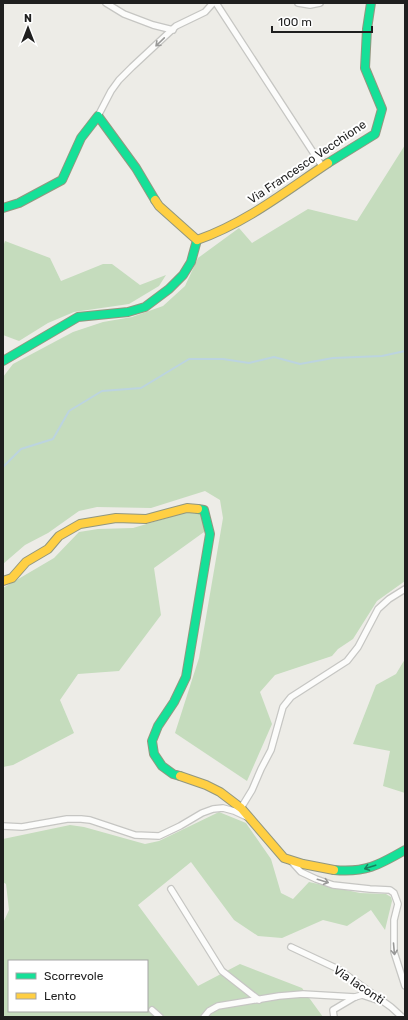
<svg xmlns="http://www.w3.org/2000/svg" width="408" height="1020" viewBox="0 0 408 1020" font-family="Rubik,sans-serif">
  <style>
    .forest { fill: #c5dcbd; fill-rule: evenodd }
    .lines { fill: none; stroke-linecap: round; stroke-linejoin: round }
    .stream { stroke: #bcd4df; stroke-width: 2 }
    .street-casing { stroke: #c6c6c3; stroke-width: 8 }
    .fast-casing { stroke: #92977f; stroke-width: 10 }
    .slow-casing { stroke: #92977f; stroke-width: 10 }
    .street { stroke: #fcfcfb; stroke-width: 5.5 }
    .fast { stroke: #16e098; stroke-width: 8 }
    .slow { stroke: #ffcf43; stroke-width: 8 }
    .oneway { stroke: #999998 }
    .oneway2 { stroke: #1a805c }
    .labels { text-anchor: middle; stroke-width: 4; stroke-linejoin: round; paint-order: stroke }
    .street-label { font-size: 12px; fill: #1f1f1f; stroke: #fff }
  </style>
  <rect width="100%" height="100%" fill="#edece7"/>
  <g class="forest">
    <polygon points="405,145 405,581 377,601 353,639 338,649 332,656 275,675 260,692 272,724 247,781 175,733 199,658 223,518 220,500 205,491 151,508 97,507 79,511 48,533 25,545 3,564 3,377 13,364 73,332 103,322 132,317 163,306 185,286 198,258 239,228 252,243 308,209 357,221"/>
    <polygon points="5,241 50,258 61,281 103,264 112,264 140,285 166,275 159,286 129,304 74,312 48,323 19,341 3,335 3,247"/>
    <polygon points="193,512 202,514 204,523 204,532 154,568 161,615 119,671 78,674 60,700 74,733 13,765 3,767 3,588 54,558 79,532 98,529 133,528 184,513"/>
    <polygon points="405,659 405,793 383,786 390,751 353,744 376,685 396,674"/>
    <path d="M219 812 246 823 271 859 281 893 293 899 309 882 360 893 386 894 391 897 392 901 385 930 371 910 347 926 323 920 282 938 258 936 234 920 191 862 138 905 198 986 240 964 302 988 323 1017H3V923L9 910 6 884 3 882V839L70 825 84 827 145 844 159 841ZM9 961H147V1011H9Z"/>
  </g>
  <g class="lines">
    <polyline class="stream" points="3,467 21,449 53,439 69,411 102,391 141,388 189,359 223,359 249,363 274,357 300,364 333,358 382,356 405,351"/>
    <defs>
      <g id="street">
        <polyline points="106,3 124,14 153,25 173,30"/>
        <polyline points="216,3 322,166"/>
        <polyline points="298,3 310,5 320,3"/>
        <polyline points="98,116 111,91 119,80 132,67 176,26 205,12 213,3"/>
        <polyline points="241,808 252,790 261,769 271,750 283,707 291,697 347,661 358,647 378,609 389,599 405,589"/>
        <polyline points="3,826 22,827 67,819 81,819 90,820 135,835 159,836 180,826 202,813 213,809 223,808 234,811 249,818"/>
        <polyline points="291,861 301,872 316,879 333,885 370,889 390,890 394,893 398,904 394,920 394,952 405,986"/>
        <polyline points="171,889 222,971 259,1000"/>
        <polyline points="291,947 338,969 391,1007 402,1017"/>
        <polyline points="152,1010 160,1017"/>
        <polyline points="204,1017 209,1011 218,1006 279,996 303,994 355,997"/>
        <polyline points="334,1017 333,1010 355,997 362,995 377,1000"/>
      </g>
      <g id="fast">
        <polyline points="328,163 375,134 382,109 365,68 367,29 371,3"/>
        <polyline points="3,208 19,203 62,180 81,138 98,116 136,168 155,200"/>
        <polyline points="3,361 78,317 128,312 145,307 169,289 183,275 191,262 197,240"/>
        <polyline points="180,776 173,774 162,766 154,754 152,741 158,726 174,702 186,677 210,534 204,510 198,509"/>
        <path d="M334 870C365 873 379 865 405 850"/>
      </g>
      <g id="slow">
        <polyline points="155,200 159,206 197,240"/>
        <path d="M197 240C246 223 286 191 328 163"/>
        <polyline points="3,581 12,578 26,562 48,549 59,536 80,524 116,518 146,519 187,508 198,509"/>
        <polyline points="180,776 206,785 220,792 241,808 284,858 303,864 334,870"/>
      </g>
    </defs>
    <use href="#street" class="street-casing"/>
    <use href="#fast" class="fast-casing"/>
    <use href="#slow" class="slow-casing"/>
    <use href="#street" class="street"/>
    <use href="#fast" class="fast"/>
    <use href="#slow" class="slow"/>
  </g>
  <defs><path id="oneway-shaft" d="M-6 0H5M1.5-3L5.5 0L1.5 3" fill="none" stroke-width="1.6" stroke-linecap="round" stroke-linejoin="round"/></defs>
  <g class="oneway">
    <use href="#oneway-shaft" transform="translate(160 42) rotate(136)"/>
    <use href="#oneway-shaft" transform="translate(323 881) rotate(17)"/>
    <use href="#oneway-shaft" transform="translate(394 949) rotate(85)"/>
  </g>
  <use class="oneway2" href="#oneway-shaft" transform="translate(370 867) rotate(162)"/>
  <g class="labels">
    <g class="street-label">
      <text transform="translate(307 162) rotate(-34)" y="4">Via Francesco Vecchione</text>
      <text transform="translate(359 985) rotate(34)" y="4">Via Iaconti</text>
    </g>
  </g>
  <rect width="408" height="1020" fill="none" stroke="#1f1f1f" stroke-width="8"/>
  <rect x="8" y="960" width="140" height="52" fill="#ffffff" stroke="#a5a5a5"/>
  <rect x="16" y="973" width="20" height="6" fill="#16e098" stroke="#a5a5a5"/>
  <text x="44" y="980" font-size="12" fill="#1f1f1f">Scorrevole</text>
  <rect x="16" y="993" width="20" height="6" fill="#ffcf43" stroke="#a5a5a5"/>
  <text x="44" y="1000" font-size="12" fill="#1f1f1f">Lento</text>
  <g transform="translate(28 28)" stroke="#ffffff" stroke-width="3" paint-order="stroke">
  <path d="M0-3L7 15L0 10L-7 15Z" fill="#1f1f1f"/>
  <text y="-6" font-size="11" font-weight="bold" text-anchor="middle" fill="#1f1f1f">N</text>
  </g>
  <path d="M272 26v6h100v-6" fill="none" stroke="#1f1f1f" stroke-width="2"/>
  <text x="278" y="26" font-size="12" fill="#1f1f1f" stroke="#ffffff" stroke-width="3" paint-order="stroke">100 m</text>
</svg>
